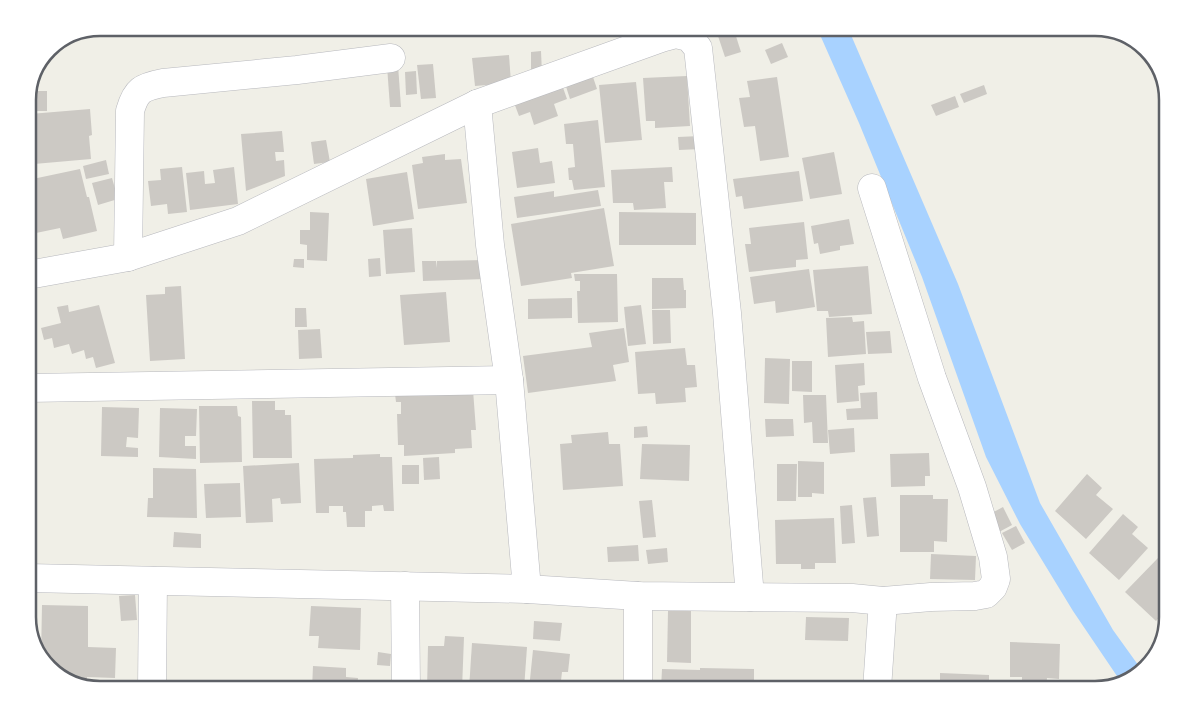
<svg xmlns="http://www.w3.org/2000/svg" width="1195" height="717" viewBox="0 0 1195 717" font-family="'Asap Condensed',sans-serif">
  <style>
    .water { fill: #a8d2ff }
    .building { fill: #ccc9c4 }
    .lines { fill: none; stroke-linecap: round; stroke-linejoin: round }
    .minor-casing { stroke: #b7b8bd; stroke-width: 29 }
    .minor { stroke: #fff; stroke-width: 28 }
    .rim { fill: none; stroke: #5e6167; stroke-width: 2.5 }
  </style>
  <rect width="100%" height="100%" fill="#f0efe7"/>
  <polygon class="water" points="817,28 848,28 958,284 1040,503 1113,630 1141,669 1131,680 1121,682 1073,611 1020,524 986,457 922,277 859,123"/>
  <g class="building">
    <polygon points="734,30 741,52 725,57 718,36"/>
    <polygon points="782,43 788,57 771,64 765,50"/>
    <polygon points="541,51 542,74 531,75 531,52"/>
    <polygon points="509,55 511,83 475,86 472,58"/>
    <polygon points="433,64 436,98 421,99 417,65"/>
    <polygon points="398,65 401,107 390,107 387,66"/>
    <polygon points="589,65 597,89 570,99 562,74"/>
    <polygon points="416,71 417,94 406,95 405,72"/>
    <polygon points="687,76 690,126 655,128 655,121 646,121 643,78"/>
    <polygon points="777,77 789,157 760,161 755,126 744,127 739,98 750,97 747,81"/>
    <polygon points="561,82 567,99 554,104 558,116 534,125 530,112 519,116 513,100"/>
    <polygon points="636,82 642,140 605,143 599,85"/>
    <polygon points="984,85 987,94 964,103 960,94"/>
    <polygon points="30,91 47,91 47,111 28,111 28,96"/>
    <polygon points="955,96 959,107 936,116 931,105"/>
    <polygon points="90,109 92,135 89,136 91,159 34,164 30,114"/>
    <polygon points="598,120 605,187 574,190 572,180 569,180 568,168 575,167 573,144 566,144 564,124"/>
    <polygon points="282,131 284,152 275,152 276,161 284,160 285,176 246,191 241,134"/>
    <polygon points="700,136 701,149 679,150 678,137"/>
    <polygon points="326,140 330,162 314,164 311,142"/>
    <polygon points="538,148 540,163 552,161 555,183 517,188 512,152"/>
    <polygon points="834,152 842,194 810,199 802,158"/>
    <polygon points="445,154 445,160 461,159 467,203 418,209 412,165 423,163 422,157"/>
    <polygon points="106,160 109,174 86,179 83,166"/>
    <polygon points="182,167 187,212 168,214 167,204 151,206 148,181 161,180 160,169"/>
    <polygon points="234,167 238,204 190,210 186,173 204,171 205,184 215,183 213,170"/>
    <polygon points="672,167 673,182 664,182 666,208 634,210 633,203 613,203 611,170"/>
    <polygon points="80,169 87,197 89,197 97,231 63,239 60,228 36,233 32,219 29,220 28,215 28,180"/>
    <polygon points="799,171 803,201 744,209 742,196 736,197 733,179"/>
    <polygon points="407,172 414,219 373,226 366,179"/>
    <polygon points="112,178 118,199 98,205 92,183"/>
    <polygon points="598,190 601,206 517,218 514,197 554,191 554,197"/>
    <polygon points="604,208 614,266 571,273 572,278 521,286 511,224"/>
    <polygon points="310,212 329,213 327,261 307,260 307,245 300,244 300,230 310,230"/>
    <polygon points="619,212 696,213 696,245 619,245"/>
    <polygon points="849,219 854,244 840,246 840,250 820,254 818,243 814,244 811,226"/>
    <polygon points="804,222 808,259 796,260 796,267 749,272 745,244 751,244 749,228"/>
    <polygon points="412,228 415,272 386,274 383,230"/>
    <polygon points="380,258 381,276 369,277 368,259"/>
    <polygon points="294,259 304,259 304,268 293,267"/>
    <polygon points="485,260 486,279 423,281 422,261 436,261 436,268 437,261"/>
    <polygon points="868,266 872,314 829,317 828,311 817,311 813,270"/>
    <polygon points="809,269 815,307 776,313 775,301 754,304 750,277"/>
    <polygon points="574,274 617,274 618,322 578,323 577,291 580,291 580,281 575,281"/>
    <polygon points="652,278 683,278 684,290 686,290 686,308 652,309"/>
    <polygon points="181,286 185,359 150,361 146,295 165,294 165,287"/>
    <polygon points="446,292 450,342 404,345 400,295"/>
    <polygon points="572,298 572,318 528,319 528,299"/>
    <polygon points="68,305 69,312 99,305 115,363 96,368 93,357 86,359 84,350 72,354 69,344 54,348 52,338 44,340 41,328 61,323 57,307"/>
    <polygon points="641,305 646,344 628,346 624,307"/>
    <polygon points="295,308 306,308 307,327 295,327"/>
    <polygon points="652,310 670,310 671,343 653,344"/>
    <polygon points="852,317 853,322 864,321 866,354 828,357 826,318"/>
    <polygon points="624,328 629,362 613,365 616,381 528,393 523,356 592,347 589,333"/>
    <polygon points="320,329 322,358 299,359 298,330"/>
    <polygon points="890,331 892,353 868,354 866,332"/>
    <polygon points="685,348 687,365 695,365 697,387 685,388 686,402 656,404 655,393 638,394 635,352"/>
    <polygon points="765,358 790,359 789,404 764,403"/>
    <polygon points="792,361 812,361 812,392 792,391"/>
    <polygon points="864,363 865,385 858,386 859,401 837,403 835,365"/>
    <polygon points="473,390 476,430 471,430 472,448 455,449 455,453 404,456 404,445 398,445 397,414 401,414 401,402 396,402 395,394"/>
    <polygon points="877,392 878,419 847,420 846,409 861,408 860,393"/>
    <polygon points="803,395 826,395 828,443 813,443 812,422 804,423"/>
    <polygon points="252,401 275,401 275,410 285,410 285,415 291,415 292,458 253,458"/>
    <polygon points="199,406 237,406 238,416 241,417 242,462 200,463"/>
    <polygon points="102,407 139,408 138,438 127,437 126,447 138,448 138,457 101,456"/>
    <polygon points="160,408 197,409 196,436 185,436 185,446 196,446 196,459 159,457"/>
    <polygon points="765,419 793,419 794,436 766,437"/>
    <polygon points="647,426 648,437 634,438 634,427"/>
    <polygon points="854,428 855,452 830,454 828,430"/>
    <polygon points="608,432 609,444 620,444 623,486 563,490 560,444 572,443 571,435"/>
    <polygon points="642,444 690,445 689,481 640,479"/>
    <polygon points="929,453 930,476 925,476 925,486 891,487 890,454"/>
    <polygon points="380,454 380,457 392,457 394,511 384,511 383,505 372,506 372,511 365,511 365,527 347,527 346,512 343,512 343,506 329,506 329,513 316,513 314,459 353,458 353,455"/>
    <polygon points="439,457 440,479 424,480 423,458"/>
    <polygon points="798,461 824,462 824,494 812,493 812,497 798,497"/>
    <polygon points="299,463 301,503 281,504 280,498 272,499 273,522 246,523 243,466"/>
    <polygon points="777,464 797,464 796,501 777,501"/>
    <rect x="402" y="465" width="17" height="19"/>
    <polygon points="153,468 196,469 197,518 147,517 148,498 153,498"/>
    <polygon points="1087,474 1102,488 1096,495 1113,509 1086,539 1055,511"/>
    <polygon points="240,483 241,517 206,518 204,484"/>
    <polygon points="900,495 933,495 933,499 948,499 947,542 934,541 934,552 900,552"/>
    <polygon points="876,497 879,536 867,537 863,498"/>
    <polygon points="652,500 656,537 643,538 639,501"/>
    <polygon points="852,505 855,543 842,544 840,506"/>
    <polygon points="1003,507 1012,525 999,532 990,514"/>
    <polygon points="1123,514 1138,527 1132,534 1148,548 1119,580 1089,553"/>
    <polygon points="834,518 836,563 815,563 815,569 801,569 801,564 776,564 775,520"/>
    <polygon points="1016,526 1025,543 1012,550 1002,533"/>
    <polygon points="174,532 201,534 201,548 173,547"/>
    <polygon points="638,545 639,561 608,562 607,547"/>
    <polygon points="667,548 668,562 648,564 646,550"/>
    <polygon points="931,554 976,556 975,580 930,579"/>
    <polygon points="1159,557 1167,565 1167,609 1156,621 1125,592"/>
    <polygon points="135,595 137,620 121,621 119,596"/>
    <polygon points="42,605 88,606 88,647 116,648 115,678 87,677 87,686 64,680 41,657"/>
    <polygon points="311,606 361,608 360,650 318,648 319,636 309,636"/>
    <polygon points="668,611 691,611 691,663 667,662"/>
    <polygon points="806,617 849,618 848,641 805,640"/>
    <polygon points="534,621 562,623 560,641 533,639"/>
    <polygon points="445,636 464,637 462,689 427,689 428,646 444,646"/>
    <polygon points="1010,642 1060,644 1059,679 1047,678 1046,688 1022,687 1022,677 1010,677"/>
    <polygon points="472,643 527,647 524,689 469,689"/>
    <polygon points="533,650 570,654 568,672 562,672 560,689 529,689"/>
    <polygon points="378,652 391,654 390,666 377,665"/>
    <polygon points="313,666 346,668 346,677 358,678 357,689 312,689"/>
    <polygon points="700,668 754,669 754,689 661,689 662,669 700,670"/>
    <polygon points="940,673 989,675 989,689 940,689"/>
  </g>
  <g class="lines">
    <defs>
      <g id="minor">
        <polyline points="477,104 490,245 509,380 527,589"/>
        <path d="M128 257 130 111C136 90 142 87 163 83L297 70 391 58"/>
        <polyline points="28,275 128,257 238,221 477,104 661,38 676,34 689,37 698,48 727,313 750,597"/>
        <polyline points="28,388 509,380"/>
        <polyline points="28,578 527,589 638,596 852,598 883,601 931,597 975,596 986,594 993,587 996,579 993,557 972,487 932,378 872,188"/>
        <polyline points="405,586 406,689"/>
        <polyline points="638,596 638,689"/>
        <polyline points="152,689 153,581"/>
        <polyline points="877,689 883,601"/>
      </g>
    </defs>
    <use href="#minor" class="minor-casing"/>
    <use href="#minor" class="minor"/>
  </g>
  <path d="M0 0H1195V717H0ZM100 36H1095A64 64 0 0 1 1159 100V617A64 64 0 0 1 1095 681H100A64 64 0 0 1 36 617V100A64 64 0 0 1 100 36Z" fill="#fff" fill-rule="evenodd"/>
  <path class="rim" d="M100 36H1095A64 64 0 0 1 1159 100V617A64 64 0 0 1 1095 681H100A64 64 0 0 1 36 617V100A64 64 0 0 1 100 36Z"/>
</svg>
